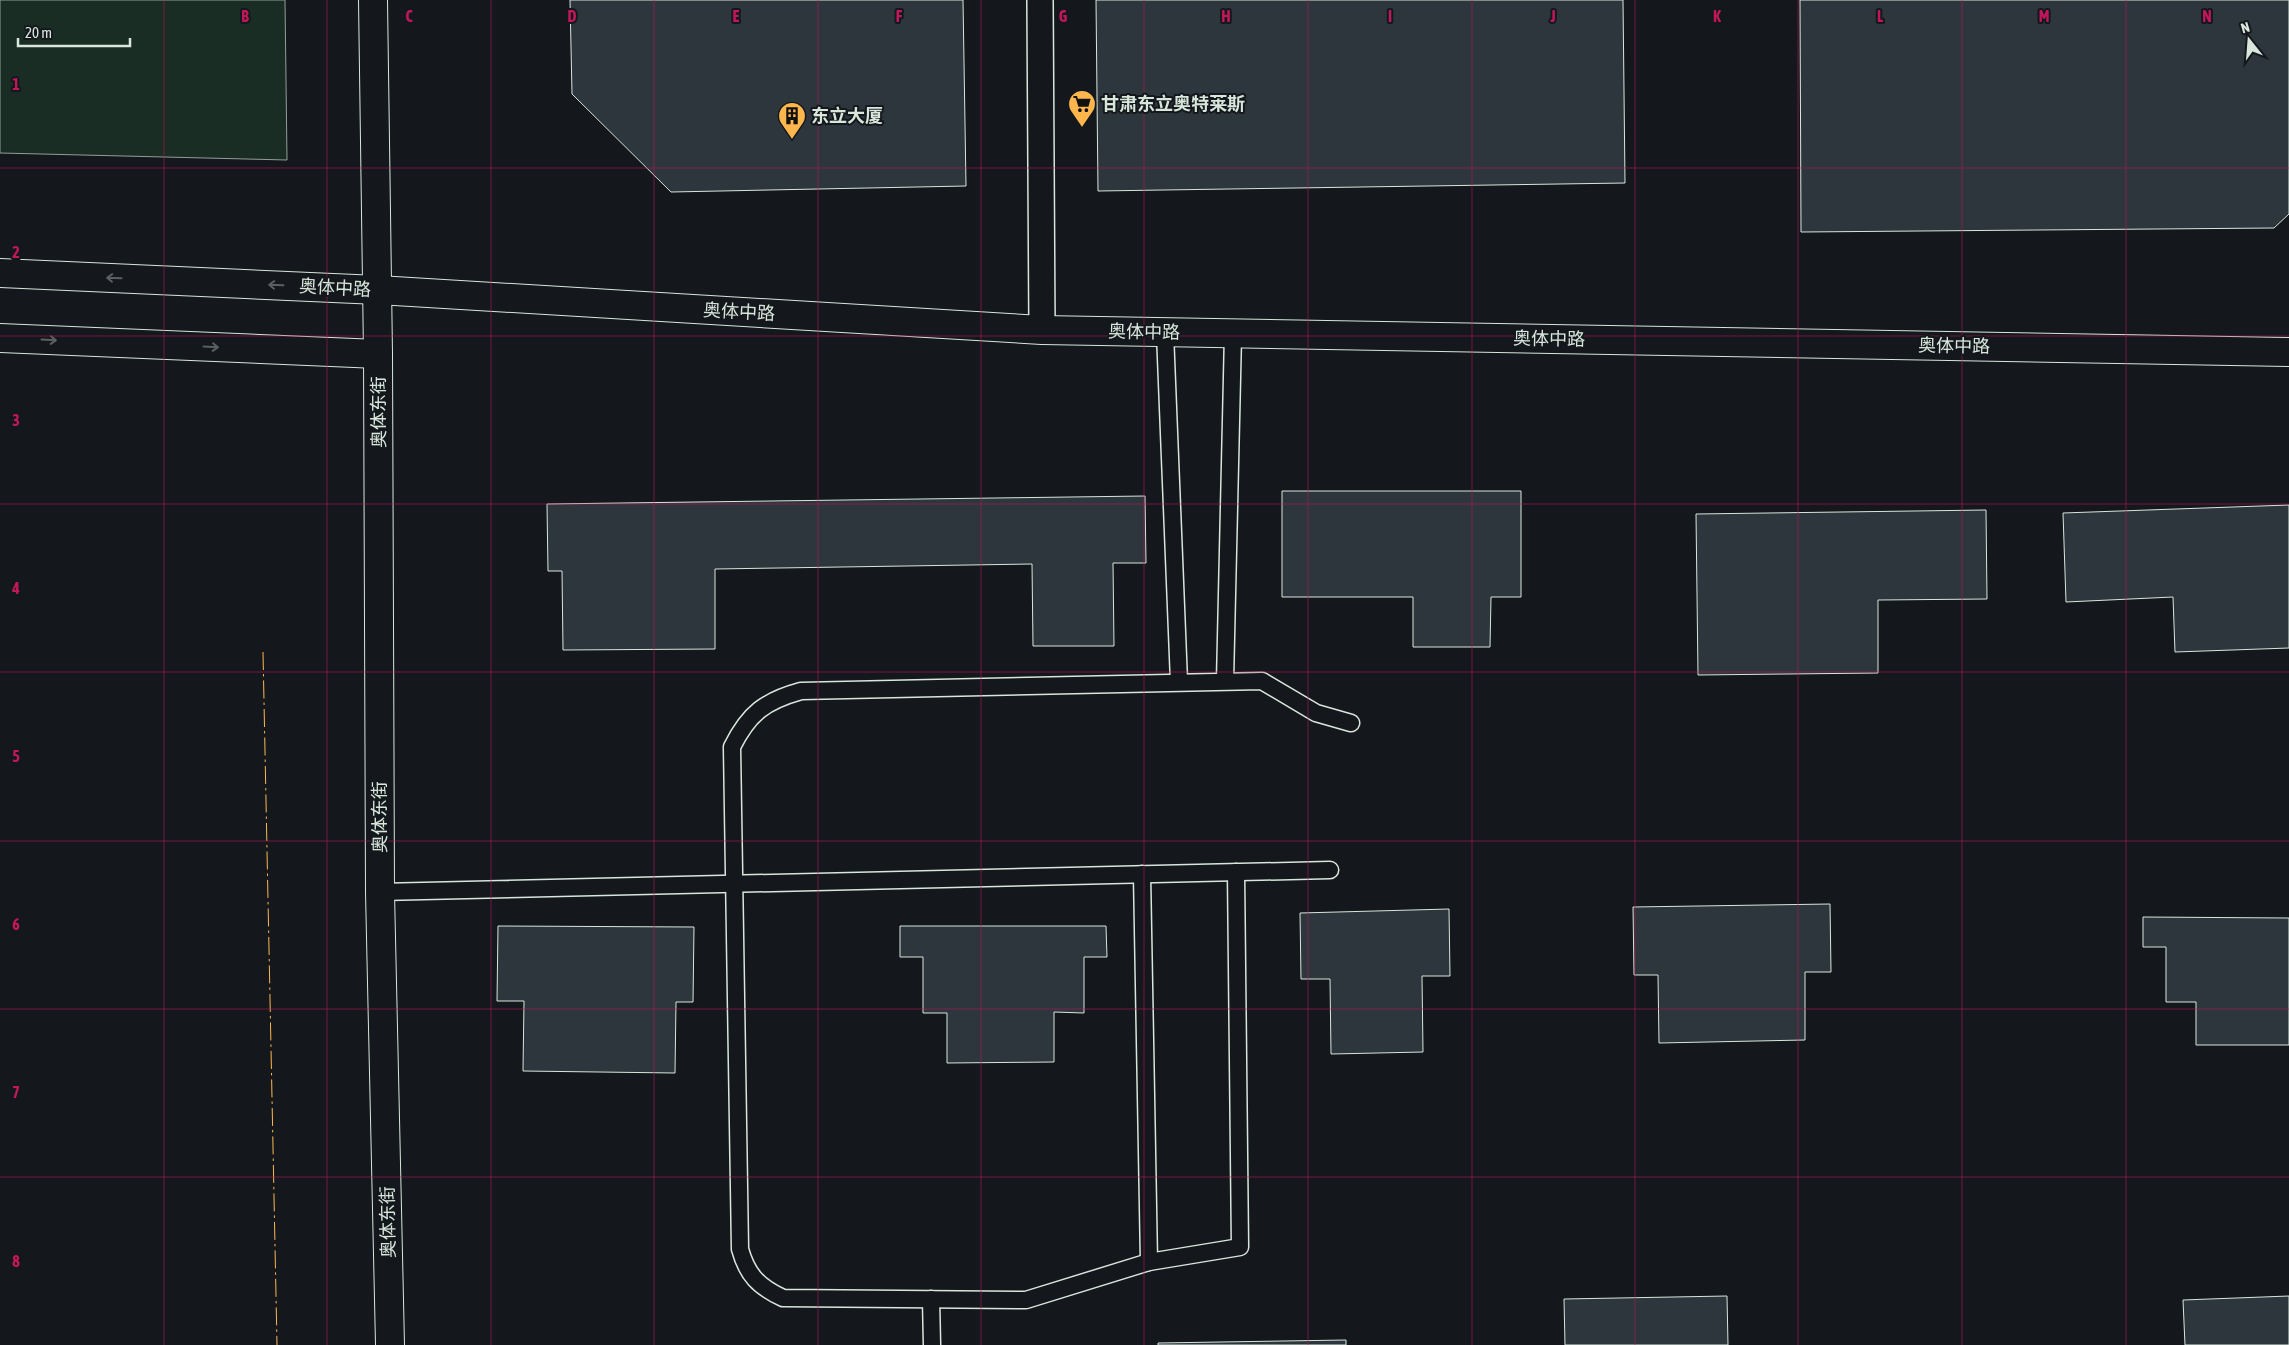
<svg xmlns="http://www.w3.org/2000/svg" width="2289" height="1345" viewBox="0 0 2289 1345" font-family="'Asap Condensed','Noto Sans SC',sans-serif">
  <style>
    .green { fill: #1a2d24; stroke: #939e99 }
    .building { fill: #2c363c; stroke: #d8e6dc }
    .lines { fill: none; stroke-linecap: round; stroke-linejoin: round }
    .service-casing { stroke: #d8e6dc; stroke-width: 19 }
    .pedestrian-casing { stroke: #d8e6dc; stroke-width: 28 }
    .secondary-casing { stroke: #d8e6dc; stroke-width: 30 }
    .primary-casing { stroke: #d8e6dc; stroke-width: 30 }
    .service { stroke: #14181c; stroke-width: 16 }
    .pedestrian { stroke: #14181c; stroke-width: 25 }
    .secondary { stroke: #14181c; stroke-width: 28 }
    .primary { stroke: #14181c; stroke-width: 28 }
    .power { stroke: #ffb74d; stroke-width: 1; stroke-dasharray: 18 4 2.5 4; stroke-linecap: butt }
    .oneway { stroke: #59605f }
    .grid { fill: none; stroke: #c2185b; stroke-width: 1; stroke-opacity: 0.55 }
    .labels { text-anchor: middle; stroke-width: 4; stroke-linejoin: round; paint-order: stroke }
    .poi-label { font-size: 18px; font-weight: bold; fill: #d8e6dc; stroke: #14181c; text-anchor: start }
    .street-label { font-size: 18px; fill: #d8e6dc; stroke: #14181c }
    .grid-label { font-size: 16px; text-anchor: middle; font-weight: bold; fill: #c2185b; stroke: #14181c; stroke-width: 4; stroke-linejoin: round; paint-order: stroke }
  </style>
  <rect width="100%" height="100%" fill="#14181c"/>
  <polygon class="green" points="0,0 285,0 287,160 0,153"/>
  <g class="building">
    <polygon points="570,0 963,0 966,186 671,192 572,94"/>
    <polygon points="1096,0 1623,0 1625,183 1098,191"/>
    <polygon points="1800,0 2289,0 2289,214 2274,228 1801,232"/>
    <polygon points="1282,491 1521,491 1521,597 1491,597 1490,647 1413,647 1413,597 1282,597"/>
    <polygon points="1145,496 1146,563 1113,563 1114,646 1033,646 1032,564 715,569 715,649 563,650 562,571 548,571 547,504"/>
    <polygon points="2289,505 2289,648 2175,652 2173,597 2066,602 2063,513"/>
    <polygon points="1986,510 1987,599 1878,600 1878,673 1698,675 1696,514"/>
    <polygon points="1830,904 1831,972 1805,972 1805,1040 1659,1043 1658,975 1634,975 1633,907"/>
    <polygon points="1449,909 1450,976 1422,976 1423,1052 1331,1054 1330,979 1301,979 1300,913"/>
    <polygon points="2143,917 2289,918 2289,1045 2196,1045 2196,1002 2166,1002 2166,947 2143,947"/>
    <polygon points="498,926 694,927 693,1002 676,1002 675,1073 523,1071 524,1001 497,1001"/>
    <polygon points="900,926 1106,926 1107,957 1084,957 1084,1013 1054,1012 1054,1062 947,1063 947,1013 923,1013 923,957 900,957"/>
    <polygon points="1727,1296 1728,1345 1565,1345 1564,1299"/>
    <polygon points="2289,1296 2289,1345 2185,1345 2183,1300"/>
    <polygon points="1346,1340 1346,1345 1158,1345 1158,1343"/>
  </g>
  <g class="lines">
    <defs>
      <g id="service">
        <polyline points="1165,333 1179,682"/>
        <polyline points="1225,681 1233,334"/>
        <path d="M1236 872 1240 1247 1149 1262 1026 1300 783 1298C759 1287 747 1275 740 1249L732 747C749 713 765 701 801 691L1262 681 1316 713 1351 723"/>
        <polyline points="1142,874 1149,1262"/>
        <polyline points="380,892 1330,870"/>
        <polyline points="931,1299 932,1345"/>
      </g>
      <polyline id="pedestrian" points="1040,0 1042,330"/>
      <polyline id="secondary" points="373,0 378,354 380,892 390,1345"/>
      <g id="primary">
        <polyline points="0,273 378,290 1042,330 2289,352"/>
        <polyline points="0,338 378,354"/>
      </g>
    </defs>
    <use href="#service" class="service-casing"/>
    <use href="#pedestrian" class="pedestrian-casing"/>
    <use href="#secondary" class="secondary-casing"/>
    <use href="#primary" class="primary-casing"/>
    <use href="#service" class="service"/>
    <use href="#pedestrian" class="pedestrian"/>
    <use href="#secondary" class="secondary"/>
    <use href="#primary" class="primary"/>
    <polyline class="power" points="263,652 277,1345"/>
  </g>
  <defs><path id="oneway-shaft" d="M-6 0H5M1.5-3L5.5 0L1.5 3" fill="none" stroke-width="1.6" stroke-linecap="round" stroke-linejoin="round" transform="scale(1.25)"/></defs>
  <g class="oneway">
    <use href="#oneway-shaft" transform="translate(114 278) rotate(-178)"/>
    <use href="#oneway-shaft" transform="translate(276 285) rotate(-178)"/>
    <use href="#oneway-shaft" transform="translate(49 340) rotate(3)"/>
    <use href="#oneway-shaft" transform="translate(211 347) rotate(3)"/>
  </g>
  <path class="grid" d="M164 0V1345M327 0V1345M491 0V1345M654 0V1345M818 0V1345M981 0V1345M1144 0V1345M1308 0V1345M1472 0V1345M1635 0V1345M1798 0V1345M1962 0V1345M2126 0V1345M0 168H2289M0 336H2289M0 504H2289M0 672H2289M0 841H2289M0 1009H2289M0 1177H2289"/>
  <defs>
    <symbol id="supermarket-pin" viewBox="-11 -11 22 30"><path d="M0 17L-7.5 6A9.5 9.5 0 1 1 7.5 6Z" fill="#ffb74d" stroke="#14181c"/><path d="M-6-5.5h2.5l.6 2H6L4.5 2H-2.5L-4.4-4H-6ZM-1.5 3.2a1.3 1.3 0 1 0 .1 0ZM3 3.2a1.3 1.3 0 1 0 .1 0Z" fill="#111"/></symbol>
    <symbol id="building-pin" viewBox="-11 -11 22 30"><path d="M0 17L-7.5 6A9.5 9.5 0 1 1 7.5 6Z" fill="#ffb74d" stroke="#14181c"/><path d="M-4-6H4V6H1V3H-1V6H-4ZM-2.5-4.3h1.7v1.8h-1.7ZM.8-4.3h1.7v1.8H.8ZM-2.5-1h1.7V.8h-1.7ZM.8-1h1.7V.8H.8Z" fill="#111"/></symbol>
  </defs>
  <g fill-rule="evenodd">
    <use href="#supermarket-pin" x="1066" y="88" width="32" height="43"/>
    <use href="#building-pin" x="776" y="100" width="32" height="43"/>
  </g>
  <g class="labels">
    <g class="poi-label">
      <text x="1101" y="110">甘肃东立奥特莱斯</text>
      <text x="811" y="122">东立大厦</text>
    </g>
    <g class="street-label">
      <text transform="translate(335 288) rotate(3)" y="6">奥体中路</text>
      <text transform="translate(739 312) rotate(3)" y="6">奥体中路</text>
      <text transform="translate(1144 332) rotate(1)" y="6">奥体中路</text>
      <text transform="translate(1549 339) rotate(1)" y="6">奥体中路</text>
      <text transform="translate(1954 346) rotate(1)" y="6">奥体中路</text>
      <text transform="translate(379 412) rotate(-90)" y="6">奥体东街</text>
      <text transform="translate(380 817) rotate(-90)" y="6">奥体东街</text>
      <text transform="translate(388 1222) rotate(-91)" y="6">奥体东街</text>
    </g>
  </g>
  <g class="grid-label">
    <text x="245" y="22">B</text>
    <text x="409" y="22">C</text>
    <text x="572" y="22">D</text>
    <text x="736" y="22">E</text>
    <text x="899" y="22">F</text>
    <text x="1063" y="22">G</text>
    <text x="1226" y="22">H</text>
    <text x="1390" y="22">I</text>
    <text x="1553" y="22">J</text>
    <text x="1717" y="22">K</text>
    <text x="1880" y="22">L</text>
    <text x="2044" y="22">M</text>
    <text x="2207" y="22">N</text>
    <text x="16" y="90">1</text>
    <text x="16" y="258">2</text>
    <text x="16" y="426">3</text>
    <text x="16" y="594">4</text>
    <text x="16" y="762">5</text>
    <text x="16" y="930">6</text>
    <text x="16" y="1098">7</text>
    <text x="16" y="1267">8</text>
  </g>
  <g transform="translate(2249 40) rotate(343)" stroke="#14181c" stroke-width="4" paint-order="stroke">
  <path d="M0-4L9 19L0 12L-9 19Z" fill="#d8e6dc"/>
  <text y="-8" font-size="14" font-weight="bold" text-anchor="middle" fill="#d8e6dc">N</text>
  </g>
  <path d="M18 38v8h112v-8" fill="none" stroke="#d8e6dc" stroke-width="2.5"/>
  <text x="25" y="38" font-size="15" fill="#d8e6dc" stroke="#14181c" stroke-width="4" paint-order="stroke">20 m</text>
</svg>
